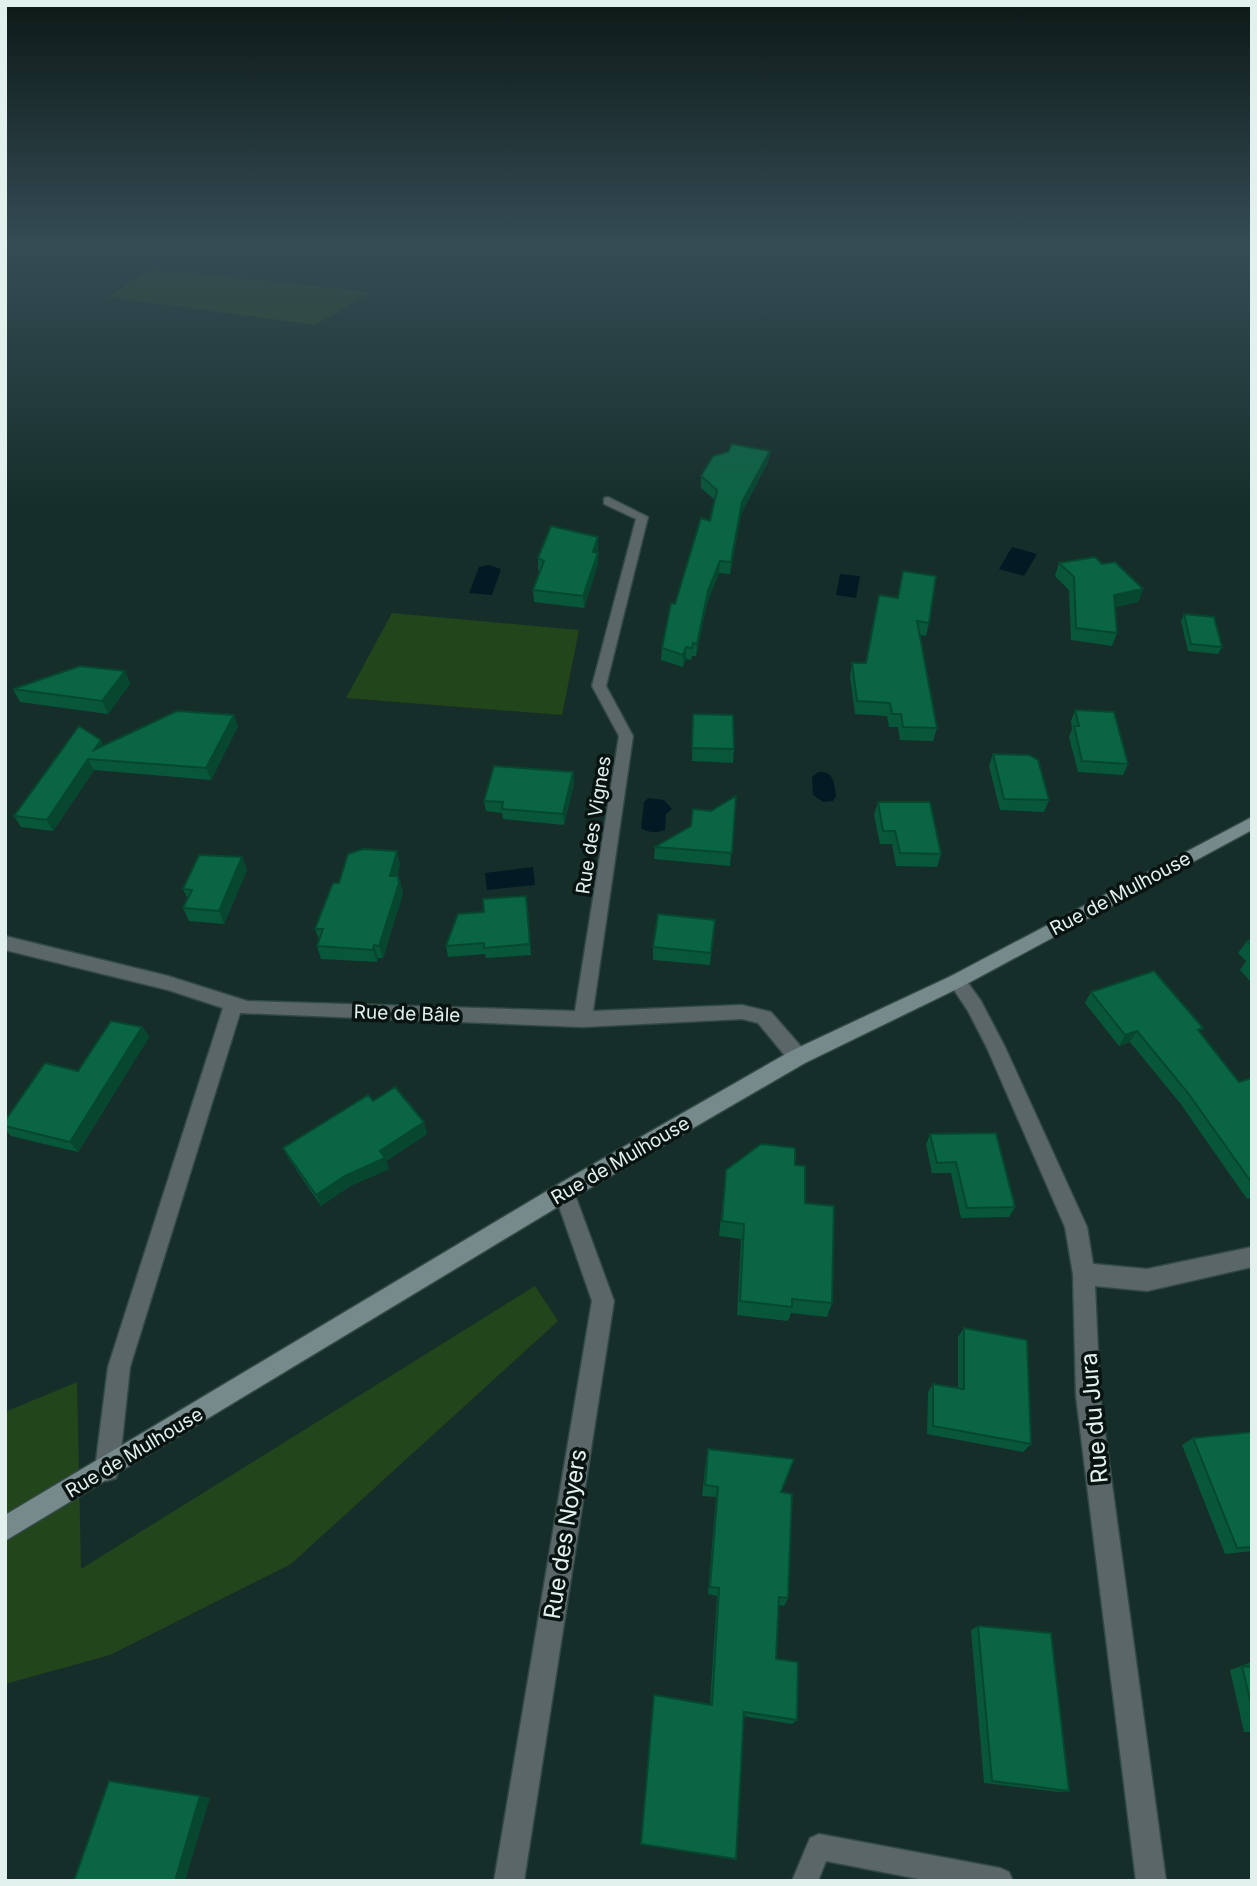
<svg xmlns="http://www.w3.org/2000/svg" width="1257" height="1886" viewBox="0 0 1257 1886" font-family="Inter,sans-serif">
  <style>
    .green { fill: #22451b }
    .water { fill: #011a24 }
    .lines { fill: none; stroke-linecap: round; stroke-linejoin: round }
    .lane-casing { stroke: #324945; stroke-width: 3 }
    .street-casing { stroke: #324945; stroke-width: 3 }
    .secondary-casing { stroke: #324945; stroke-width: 3 }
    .lane { fill: #5a6668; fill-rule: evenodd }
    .street { fill: #5a6668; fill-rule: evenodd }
    .secondary { fill: #76898b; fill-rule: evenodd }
    .wall { fill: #09573a }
    .shaded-wall { fill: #074730 }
    .building { fill: #0a6544; stroke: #074730; stroke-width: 2 }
    .labels { text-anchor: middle; stroke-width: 7; stroke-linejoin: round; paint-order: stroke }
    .street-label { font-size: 19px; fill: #e2f1ee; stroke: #091412 }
    .near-street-label { font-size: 23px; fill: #e2f1ee; stroke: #091412 }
  </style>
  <rect width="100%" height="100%" fill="#152e2a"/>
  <g class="green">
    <polygon points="150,269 371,292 315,325 108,297"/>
    <polygon points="392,613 579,630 562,715 346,698"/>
    <polygon points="535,1286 558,1321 291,1564 110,1655 5,1684 5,1412 77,1382 81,1569"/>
  </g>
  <g class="water">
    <polygon points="1012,547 1037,554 1024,576 999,569"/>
    <polygon points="488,565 501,569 492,595 469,593 479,567"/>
    <polygon points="840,574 860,576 856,598 836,595"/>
    <path d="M818 772C834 771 834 782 836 796L833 801 823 802 813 795 812 777Z"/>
    <path d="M648 798 664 800 672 809 666 814 665 830C658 833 647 833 641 828L644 802Z"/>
    <polygon points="533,867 535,885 487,890 485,873"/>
  </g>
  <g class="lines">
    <defs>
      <polygon id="lane" points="819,1834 1000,1868 1009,1872 1013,1881 929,1881 826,1861 818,1881 792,1881 810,1838"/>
      <g id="street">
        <polygon points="608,497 648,517 606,686 633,736 593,1011 742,1005 771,1012 805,1051 807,1057 805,1063 798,1065 791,1063 758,1023 742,1019 583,1027 240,1013 130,1367 119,1469 116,1478 107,1481 98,1478 95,1469 108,1367 223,1008 168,990 5,950 5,936 168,976 247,1001 575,1011 619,736 592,686 636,519 604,504 604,498"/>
        <polygon points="957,974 963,976 981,1001 1005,1047 1087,1227 1093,1264 1147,1269 1252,1247 1252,1267 1147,1291 1095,1286 1100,1396 1166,1881 1136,1881 1076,1396 1073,1274 1065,1227 987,1048 968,1011 948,981 951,976"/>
        <polygon points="564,1183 571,1185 574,1192 614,1301 524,1881 494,1881 592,1301 554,1192 557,1185"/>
      </g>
      <polygon id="secondary" points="1252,817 1252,830 963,986 805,1063 571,1199 5,1541 5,1515 557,1185 791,1051 951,976"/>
    </defs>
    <use href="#lane" class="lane-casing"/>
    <use href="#street" class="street-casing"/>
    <use href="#secondary" class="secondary-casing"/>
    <use href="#lane" class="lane"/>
    <use href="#street" class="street"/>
    <use href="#secondary" class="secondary"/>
  </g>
  <g class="wall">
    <polygon points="770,451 768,462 741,514 730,574 719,573 707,603 696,656 692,656 691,660 686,659 683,667 661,660 662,648 675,604 710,521 715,500 701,488 701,476"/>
    <polygon points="598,549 597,552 598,564 584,608 534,602 533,590 540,571 538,570 538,558"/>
    <polygon points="1059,563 1102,564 1143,589 1138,602 1115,607 1117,633 1112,646 1071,640 1069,590 1055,576"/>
    <polygon points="879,595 929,623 926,636 920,635 937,728 933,741 900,740 898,727 889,727 887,716 855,714 850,676 852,663 866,663"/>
    <polygon points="1184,614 1222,647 1218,654 1188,651 1181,621"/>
    <polygon points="125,671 130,684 108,714 20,702 13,689"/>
    <polygon points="1075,710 1128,764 1123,775 1078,772 1069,737 1072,729 1071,721"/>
    <polygon points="693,714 734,749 733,763 692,761"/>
    <polygon points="238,726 211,780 94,770 53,831 21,827 14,816 103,746"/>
    <polygon points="993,754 1049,800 1044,812 1000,810 989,766"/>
    <polygon points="573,772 574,783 564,825 503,819 502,813 486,811 484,801"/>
    <polygon points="736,796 730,866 654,859 655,847 691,826 711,811"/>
    <polygon points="878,802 941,854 937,867 896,866 892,844 880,844 874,815"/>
    <polygon points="242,857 247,870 224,924 189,921 183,908 188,899 183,889"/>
    <polygon points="400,864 397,876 398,876 403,893 383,958 378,958 377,962 321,959 317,946 319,939 315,929 339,883"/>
    <polygon points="527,907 531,955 486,958 485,954 448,957 446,946 484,912"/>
    <polygon points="715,920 710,965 653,960 653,947"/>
    <polygon points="1252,939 1252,983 1240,970 1246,961 1238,953 1247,941"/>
    <polygon points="1091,992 1200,1032 1239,1082 1252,1078 1252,1197 1247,1199 1180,1103 1130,1042 1119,1046 1085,1003"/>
    <polygon points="142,1027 149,1037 78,1152 11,1136 5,1129 5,1121"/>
    <polygon points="373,1101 427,1134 386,1161 389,1169 350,1186 321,1206 289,1159 283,1148"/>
    <polygon points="930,1134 1015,1207 1009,1217 961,1218 951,1173 932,1173 926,1145"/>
    <polygon points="795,1165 832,1303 827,1317 791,1313 788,1321 737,1315 741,1239 719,1236 726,1170"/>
    <polygon points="964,1328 1031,1444 1023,1452 927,1434 928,1392 933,1384 958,1388 958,1337"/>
    <polygon points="1252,1432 1252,1551 1225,1554 1182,1445 1193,1438"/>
    <polygon points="708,1449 781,1492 788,1598 784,1606 779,1605 776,1659 797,1720 792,1724 743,1716 710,1704 717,1596 708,1594 716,1497 702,1496 706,1459"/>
    <polygon points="978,1626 1069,1791 1059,1792 984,1783 971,1630"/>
    <polygon points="1252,1662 1252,1732 1244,1732 1230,1670"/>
  </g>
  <g class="shaded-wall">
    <polygon points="770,451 768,462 741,514 730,574 731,562 742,502"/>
    <polygon points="598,537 598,549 593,564 593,552"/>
    <polygon points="598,553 598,564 584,608 583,596"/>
    <polygon points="720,561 719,573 707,603 696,656 697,644 708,591"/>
    <polygon points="1143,589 1138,602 1109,608 1114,595"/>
    <polygon points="686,647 686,659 683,667 683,655"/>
    <polygon points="125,671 130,684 108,714 102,701"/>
    <polygon points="234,715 238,726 211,780 206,768"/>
    <polygon points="101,740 106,752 100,761 94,750"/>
    <polygon points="88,759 94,770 53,831 47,820"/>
    <polygon points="573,772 574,783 564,825 563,814"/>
    <polygon points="397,851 400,864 393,889 390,876"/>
    <polygon points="242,857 247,870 224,924 219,911"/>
    <polygon points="398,876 403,893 383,958 379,946"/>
    <polygon points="374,945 378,958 377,962 373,950"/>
    <polygon points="142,1027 149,1037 78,1152 70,1142"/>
    <polygon points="1137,1031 1130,1042 1119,1046 1125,1035"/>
    <polygon points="424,1122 427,1134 386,1161 389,1169 350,1186 321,1206 316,1195 380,1151"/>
    <polygon points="200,1796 210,1798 185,1881 175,1881"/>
  </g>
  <g class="building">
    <polygon points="732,444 770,451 742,502 731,562 720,561 708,591 697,644 693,643 692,648 686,647 683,655 662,648 671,603 675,604 701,518 710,521 717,490 701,476 713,456 728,452"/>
    <polygon points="551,526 598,537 593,552 598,553 583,596 533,590 544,561 538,558"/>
    <polygon points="1095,557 1102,564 1115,562 1143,589 1114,595 1117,633 1076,628 1074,577 1059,563"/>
    <polygon points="903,571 936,576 929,623 917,621 937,728 903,727 901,714 892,714 890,703 857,701 852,663 866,663 879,595 898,598"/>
    <polygon points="1184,614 1214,617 1222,647 1191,644"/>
    <polygon points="80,666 125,671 102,701 13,689"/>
    <polygon points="1075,710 1114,712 1128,764 1082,761 1074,726 1079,726"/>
    <polygon points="177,711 234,715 206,768 88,759 47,820 14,816 79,726 101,740 94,750"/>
    <polygon points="693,714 733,715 734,749 692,748"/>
    <polygon points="993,754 1029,755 1038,760 1049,800 1004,799"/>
    <polygon points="494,766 573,772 563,814 502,809 503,802 484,801"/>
    <polygon points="736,796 732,853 655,847 691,826 693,809 711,811"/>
    <polygon points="878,802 930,802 941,854 900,853 895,831 883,831"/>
    <polygon points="363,849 397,851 390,876 398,876 398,880 400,880 379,946 374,945 373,950 317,946 323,929 315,929 333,883 339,883 348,854"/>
    <polygon points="199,855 242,857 219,911 183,908 192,890 183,889"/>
    <polygon points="526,896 530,944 484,948 484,943 446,946 458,914 484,912 483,899"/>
    <polygon points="658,914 715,920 711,953 653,947"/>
    <polygon points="1252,939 1252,946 1247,941"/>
    <polygon points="1154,971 1203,1028 1198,1030 1239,1082 1252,1078 1252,1183 1188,1093 1137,1031 1125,1035 1091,992"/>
    <polygon points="111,1021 142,1027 70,1142 5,1126 5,1121 45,1063 78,1071"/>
    <polygon points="395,1087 424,1122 380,1151 385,1158 345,1176 316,1195 283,1148 368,1095 373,1101"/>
    <polygon points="996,1133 1015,1207 967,1208 956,1162 937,1163 930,1134"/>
    <polygon points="761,1144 795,1148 795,1165 805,1166 805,1203 834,1206 832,1303 792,1299 792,1307 740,1301 744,1224 722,1221 726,1170"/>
    <polygon points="964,1328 1027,1340 1031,1444 933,1426 933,1384 964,1389"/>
    <polygon points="1252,1432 1252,1547 1237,1548 1193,1438"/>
    <polygon points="708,1449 794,1459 781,1492 792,1494 788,1598 779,1597 776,1659 798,1662 797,1720 744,1712 736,1859 641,1844 654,1695 712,1705 719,1588 710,1587 718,1487 705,1485"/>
    <polygon points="978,1626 1051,1633 1069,1791 992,1781"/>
    <polygon points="1242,1666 1252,1667 1252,1708"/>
    <polygon points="109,1781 200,1796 175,1881 74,1881"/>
  </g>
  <linearGradient id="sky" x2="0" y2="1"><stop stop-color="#0c1917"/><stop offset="0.48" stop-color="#354c55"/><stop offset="1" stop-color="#354c55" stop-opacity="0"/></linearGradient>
  <rect width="1257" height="511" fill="url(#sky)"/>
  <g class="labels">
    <g class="street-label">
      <text transform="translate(593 825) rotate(-81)" y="7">Rue des Vignes</text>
      <text transform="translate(1120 893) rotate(-28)" y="7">Rue de Mulhouse</text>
      <text transform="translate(407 1013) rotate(2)" y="7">Rue de Bâle</text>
      <text transform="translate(620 1160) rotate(-30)" y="7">Rue de Mulhouse</text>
      <text transform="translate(134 1452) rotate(-31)" y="7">Rue de Mulhouse</text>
    </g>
    <g class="near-street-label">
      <text transform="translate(1094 1418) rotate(-95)" y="8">Rue du Jura</text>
      <text transform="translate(565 1534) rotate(-81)" y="8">Rue des Noyers</text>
    </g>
  </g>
  <rect width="1257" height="1886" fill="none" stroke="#e2f1ee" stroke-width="14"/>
</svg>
